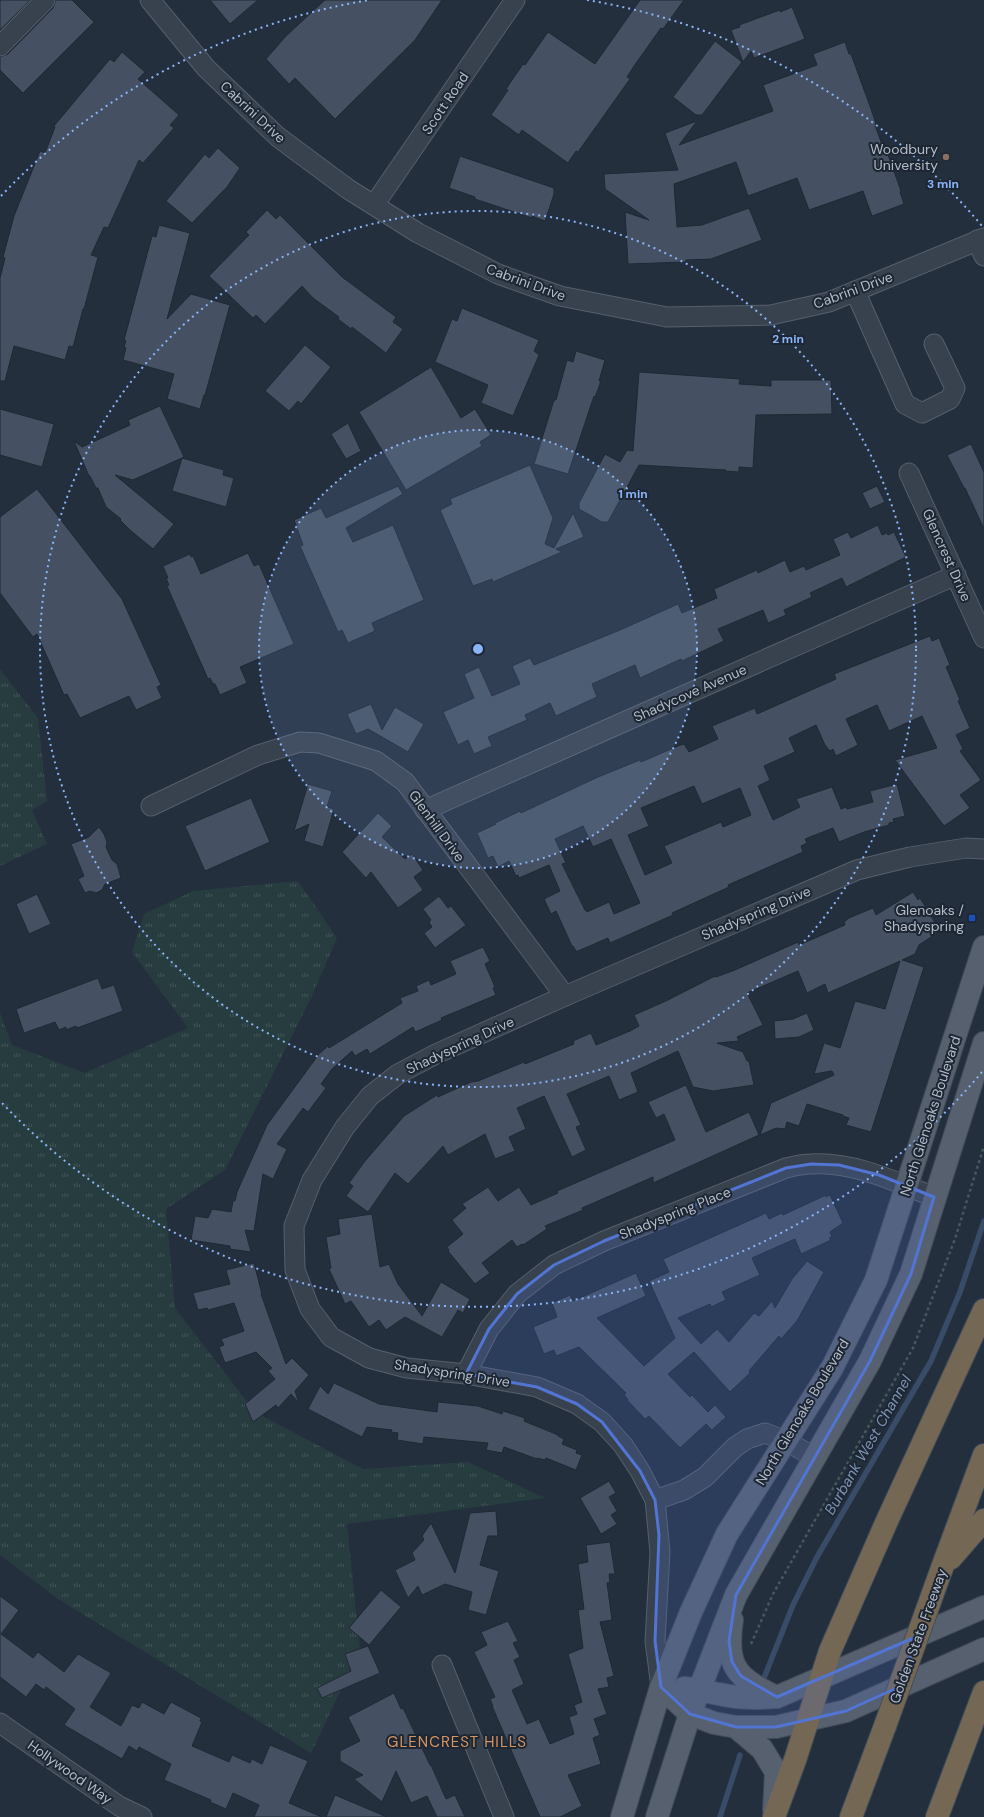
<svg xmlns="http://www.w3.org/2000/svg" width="984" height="1817" viewBox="0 0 984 1817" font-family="'DM Sans',sans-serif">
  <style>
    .grass { fill: url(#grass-tufts) }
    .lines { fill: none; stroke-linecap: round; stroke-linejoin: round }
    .stream { stroke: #394c67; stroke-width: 5.5 }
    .building { fill: #455162; stroke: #1f2835; fill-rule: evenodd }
    .minor-casing { stroke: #565f6c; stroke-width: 21 }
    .major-casing { stroke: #414a57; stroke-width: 24 }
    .highway-casing { stroke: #434c59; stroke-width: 24 }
    .path { stroke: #44595c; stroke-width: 2.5; stroke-dasharray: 3 3; stroke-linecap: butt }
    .minor { stroke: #38414e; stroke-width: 19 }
    .major { stroke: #56606e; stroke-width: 22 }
    .highway { stroke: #746855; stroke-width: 22 }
    .highway-bridge-casing { stroke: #434c59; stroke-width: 24; stroke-linecap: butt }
    .highway-bridge { stroke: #746855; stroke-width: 22 }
    .marked { fill: #5274d3; fill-opacity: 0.2; stroke: #5274d3; stroke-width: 3; stroke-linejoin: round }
    .ring { fill: none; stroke: #8ab4f8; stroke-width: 2; stroke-dasharray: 2 4 }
    .education-dot { fill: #8d6e63; stroke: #1d2633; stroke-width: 1.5 }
    .transit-dot { fill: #1a4fb4; stroke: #1d2633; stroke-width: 1.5 }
    .labels { text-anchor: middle; stroke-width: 4; stroke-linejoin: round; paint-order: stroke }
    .street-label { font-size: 14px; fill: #b4bcc9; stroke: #1d2633 }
    .poi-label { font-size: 14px; fill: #b4bcc9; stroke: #1d2633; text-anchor: end }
    .water-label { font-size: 15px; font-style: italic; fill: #7c92b1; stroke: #1d2633 }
    .neighbourhood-label { font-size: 15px; letter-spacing: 1px; fill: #d59563; stroke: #1d2633 }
    .centre { fill: #8ab4f8; stroke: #1d2633; stroke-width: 2 }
    .ring-label { font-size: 12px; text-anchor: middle; font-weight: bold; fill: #8ab4f8; stroke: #1d2633; stroke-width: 4; stroke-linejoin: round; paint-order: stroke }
  </style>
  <defs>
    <pattern id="grass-tufts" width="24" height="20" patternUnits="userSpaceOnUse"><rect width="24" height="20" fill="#263c3f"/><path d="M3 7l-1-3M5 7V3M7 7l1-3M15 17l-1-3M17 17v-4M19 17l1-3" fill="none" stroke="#435659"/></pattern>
  </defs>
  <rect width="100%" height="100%" fill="#242f3e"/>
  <g class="grass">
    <polygon points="0,669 38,718 47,801 32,810 47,844 0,866"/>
    <polygon points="298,881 337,938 311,998 225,1170 166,1209 175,1308 255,1412 363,1469 468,1462 545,1498 347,1524 360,1650 311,1753 58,1599 0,1555 0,1013 12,1045 85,1073 188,1028 132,952 144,914 193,891"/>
  </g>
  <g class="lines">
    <g class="stream">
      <polyline points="764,1678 793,1605 817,1557 931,1361 960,1292 984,1221"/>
      <polyline points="720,1817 740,1755"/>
    </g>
  </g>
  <g class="building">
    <polygon points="0,0 30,0 0,30"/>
    <polygon points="56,0 72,0 94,22 23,93 0,70 0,57 8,54 53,8"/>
    <polygon points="210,0 258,0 230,24"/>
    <polygon points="325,0 442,0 415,40 335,119 295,78 289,84 266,59 286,36"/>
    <polygon points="640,0 684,0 663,29 661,28 634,66 627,77 630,79 578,152 576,151 568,163 522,130 519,135 491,115 508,90 506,89 523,64 525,65 548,32 595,64"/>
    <polygon points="792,7 805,39 754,58 751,51 743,62 731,30 740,27 739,25 780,10 780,12"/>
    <polygon points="715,41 742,62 702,115 696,115 673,97"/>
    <polygon points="845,42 849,54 851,54 871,109 876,124 875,125 884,150 886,149 901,191 900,192 904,204 872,216 863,191 809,210 797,178 748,196 736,162 674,184 677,227 702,225 749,208 762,240 711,259 686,260 685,262 628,264 625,212 649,220 605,189 604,174 678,170 665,133 697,121 679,145 773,111 763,85 817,65 813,54"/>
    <polygon points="122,52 145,72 138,79 179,115 170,125 174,128 143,163 139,160 108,228 104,227 91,255 98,257 84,309 83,309 73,347 69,346 65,360 14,346 5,381 0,381 0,278 5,258 3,257 14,216 40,151 45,153 55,127 54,126 110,59 114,62"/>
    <polygon points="218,148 240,168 227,187 192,223 166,201 205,154 209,158"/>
    <polygon points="460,156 554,188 554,194 545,221 532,216 532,218 475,199 475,197 449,188"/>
    <polygon points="267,210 276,219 280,215 342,277 396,317 393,322 403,329 386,353 352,327 351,329 338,319 339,317 313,298 302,286 265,324 256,315 253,318 209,276 249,235 246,232"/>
    <polygon points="159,225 190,233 167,319 191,294 230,305 205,395 204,395 200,409 167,399 174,374 123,360 126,348 124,347 126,341 124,340 152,236 156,237"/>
    <polygon points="462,308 539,340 534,351 539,355 513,416 481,403 488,385 435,362 452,319 457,321"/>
    <polygon points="305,345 331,367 301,404 298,401 289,411 265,391"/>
    <polygon points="576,351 605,360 599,381 601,381 595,397 594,396 568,474 534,464 554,400 556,400 567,360 573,362"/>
    <polygon points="431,367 461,418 475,409 491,435 480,442 482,446 406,490 359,412"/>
    <polygon points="639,372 740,379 739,384 771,386 771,380 831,380 832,414 756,415 753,468 739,467 739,472 725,471 726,470 639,465 608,522 602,522 579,509 579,503 605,454 620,462 627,450 633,451"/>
    <polygon points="160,406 184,457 133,480 115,475 174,524 153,549 130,530 120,520 121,519 106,507 98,488 96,488 90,476 89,476 74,441 82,447 130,425 128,420"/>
    <polygon points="0,409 54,424 42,467 0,455"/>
    <polygon points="348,423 361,451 346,459 331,434"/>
    <polygon points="971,444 984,472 984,529 965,488 964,488 947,455"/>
    <polygon points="182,458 224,470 223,475 234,478 226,507 172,491"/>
    <polygon points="530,465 553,518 545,544 554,548 573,513 584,537 556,549 562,552 493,582 492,579 473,586 440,510 452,504 450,499"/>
    <polygon points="398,486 403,494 346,528 353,542 393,525 424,600 372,623 375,631 348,643 342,630 338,632 300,546 303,545 294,520 321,508 326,518"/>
    <polygon points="877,486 885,502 870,509 862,493"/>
    <polygon points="37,489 122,599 161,685 157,687 162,698 136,710 129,696 80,718 67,694 64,695 37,634 33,637 0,593 0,517"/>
    <polygon points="878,525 882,535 887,533 888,535 894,532 906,557 846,587 842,578 810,593 812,597 784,610 786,615 768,623 763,610 718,629 724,641 682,661 681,659 640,678 635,665 603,679 592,684 597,697 556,716 550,703 525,715 527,720 488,737 492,746 474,754 468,740 458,745 443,712 474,698 464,674 479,667 492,696 520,684 512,666 530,658 534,665 620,630 678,604 682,613 717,598 714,589 757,570 758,573 785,560 790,572 804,566 806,570 840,555 833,539 848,532 851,538"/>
    <polygon points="248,553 254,566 259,564 294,644 240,667 247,683 220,695 215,684 213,684 210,678 208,679 167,586 169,585 166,578 168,578 163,566 190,554 191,557 193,556 201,574"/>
    <path d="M930 636 932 641 939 638 950 665 946 667 960 700 958 701 970 728 956 735 963 749 960 751 981 780 960 795 970 808 944 826 895 760 937 748 922 716 889 731 877 705 846 719 858 745 836 756 833 749 830 751 825 745 816 725 789 738 795 752 764 766 770 780 758 786 773 820 800 807 796 799 832 787 841 809 846 807 847 809 873 802 870 791 897 784 905 816 893 819 894 822 889 823V825L864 832 839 842 833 828 805 839 807 843 801 846 803 852 728 885 729 887 672 913 673 915 610 943 608 938 578 951H576L573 946H572L556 911 551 914 544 899 560 891 549 865 519 878 518 875 516 876 509 861 498 867 493 856 488 858 477 833 496 824 495 823 520 811 521 813 598 777 640 760 641 762 678 746 684 744 689 752 718 739 712 726 755 708 757 714 836 679 834 674ZM694 786 702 804 740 788 751 815 723 827 721 822 664 846 672 863 645 875 628 835 649 826 641 808ZM583 826 593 847 611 839 640 903 614 914 609 902 587 912 585 910 562 864 566 863 555 839Z"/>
    <polygon points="371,704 382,730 395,707 424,724 408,752 368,729 356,734 347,714"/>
    <polygon points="308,784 332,791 327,807 334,809 323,847 304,841 309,824 294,831"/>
    <polygon points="251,798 270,842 205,871 185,826"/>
    <polygon points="378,813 392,826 382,837 405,859 412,854 423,870 414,877 423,890 398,908 371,872 366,878 342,852"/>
    <polygon points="99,827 104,834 107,842 106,847 112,860 117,864 121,878 105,884 102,890 96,893 90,891 85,893 78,879 84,876 71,844 89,837"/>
    <polygon points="913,892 918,900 920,898 940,931 919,945 915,954 902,960 924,967 871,1132 846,1125 849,1118 843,1116 843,1115 807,1104 799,1126 787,1122 785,1129 776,1128 760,1135 771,1103 834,1075 832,1071 814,1074 824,1043 840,1048 855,1001 885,1009 900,961 828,993 825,984 807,993 798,971 747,993 763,1025 737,1037 739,1041 717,1043 743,1052 747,1061 749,1061 754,1085 713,1091 693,1087 678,1051 631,1073 638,1092 619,1100 609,1076 567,1094 581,1125 576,1127 586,1150 572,1157 544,1096 517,1108 526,1129 509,1137 515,1151 495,1159 485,1134 448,1155 443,1146 408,1184 395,1173 368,1212 346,1196 353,1186 349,1183 365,1161 404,1116 437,1095 438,1097 471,1082 478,1081 524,1062 525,1064 574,1044 573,1041 591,1033 596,1045 630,1031 639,1026 634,1015 666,1001 715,976 716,977 735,970 798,942 799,945 845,925 844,922 849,918 873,908 876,915"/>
    <polygon points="37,894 51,924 29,934 16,904"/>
    <polygon points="439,896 448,908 451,906 466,925 435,948 424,933 432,927 429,922 431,920 423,909"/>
    <polygon points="483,947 490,961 485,964 495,987 493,988 496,995 453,1013 441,1018 442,1020 415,1032 413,1027 370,1054 367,1049 355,1056 352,1051 332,1069 321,1084 326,1088 308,1112 303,1108 277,1144 287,1149 273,1179 263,1174 254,1231 245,1230 251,1252 230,1249 230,1246 191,1240 195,1216 208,1218 212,1209 231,1212 233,1201 235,1201 237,1192 267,1125 319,1054 328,1046 329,1048 402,1003 400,998 418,991 416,986 429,980 431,985 456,974 450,961"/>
    <polygon points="98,978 102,989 114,985 123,1011 77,1028 76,1026 66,1030 66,1027 59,1030 55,1022 24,1033 16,1009"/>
    <polygon points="807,1013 814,1030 799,1037 775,1039 774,1021 793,1019"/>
    <polygon points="686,1085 706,1132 749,1112 759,1135 653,1183 653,1177 582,1208 583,1210 545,1226 547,1229 523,1245 522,1244 517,1247 512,1240 482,1263 490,1273 475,1284 448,1251 449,1250 447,1247 463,1234 452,1220 466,1208 462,1204 488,1187 498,1201 519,1187 531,1205 558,1193 557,1191 675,1140 664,1114 656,1118 648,1102"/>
    <polygon points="826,1195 826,1197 830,1195 843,1223 830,1232 832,1237 829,1238 831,1240 801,1254 795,1239 752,1258 760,1275 722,1292 726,1300 711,1307 710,1304 678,1318 701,1344 717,1329 729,1342 754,1313 759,1316 772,1301 775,1308 792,1279 807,1261 824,1272 797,1321 781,1339 779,1336 749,1371 750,1373 730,1392 694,1352 668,1374 690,1397 692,1395 708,1412 715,1405 726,1417 712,1430 706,1424 680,1448 649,1416 645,1419 627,1400 628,1399 624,1395 626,1393 579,1347 556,1356 554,1350 544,1354 533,1327 557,1317 552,1303 570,1295 573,1301 636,1273 646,1296 597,1318 644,1366 675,1338 649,1281 669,1272 663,1259 766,1213 769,1219 782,1213 783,1215"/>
    <polygon points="372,1214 380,1267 389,1264 398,1284 422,1316 441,1282 470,1299 463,1313 458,1310 442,1337 405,1317 386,1330 379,1320 369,1327 351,1301 345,1304 329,1269 331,1268 326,1237 340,1234 338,1219"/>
    <polygon points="254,1263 262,1294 261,1294 286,1364 292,1358 309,1375 295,1391 299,1403 291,1394 278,1408 276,1405 253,1422 245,1404 275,1379 268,1371 272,1368 256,1352 225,1363 219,1347 224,1345 221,1339 244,1331 234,1303 208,1310 207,1308 198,1310 193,1293 230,1284 226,1270"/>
    <polygon points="334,1383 379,1404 437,1412 438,1402 478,1406 502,1414 503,1411 525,1418 524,1421 558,1435 558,1436 564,1439 562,1444 577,1450 576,1453 582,1455 576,1470 546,1458 545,1460 537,1458 537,1459 504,1447 502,1453 486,1450 488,1443 424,1437 423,1444 397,1440 398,1433 391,1432 392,1430 367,1427 362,1437 308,1409 320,1386 328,1394"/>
    <polygon points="609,1481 616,1493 609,1497 617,1511 611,1515 617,1524 601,1534 580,1498"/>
    <polygon points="496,1511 498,1536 488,1536 480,1565 499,1571 486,1615 468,1610 472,1592 445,1584 422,1595 418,1586 408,1598 395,1570 415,1560 412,1553 424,1540 422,1536 431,1523 455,1573 470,1513"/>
    <polygon points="610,1542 615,1574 609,1574 610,1582 607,1583 612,1620 600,1622 614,1676 607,1678 609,1687 598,1689 607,1714 594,1719 600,1735 593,1738 601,1764 568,1775 582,1806 560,1817 540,1817 492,1706 493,1706 490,1699 495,1697 474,1652 487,1645 481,1632 508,1621 518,1641 513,1643 520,1657 514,1660 524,1684 512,1690 527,1724 539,1719 550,1744 574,1734 569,1717 577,1714 574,1705 582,1702 568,1654 583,1648 578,1610 584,1609 578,1564 588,1562 586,1545"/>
    <polygon points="381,1590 401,1607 369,1645 349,1628"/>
    <polygon points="0,1596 19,1610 1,1634 33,1658 38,1652 64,1672 78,1654 111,1673 90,1707 121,1726 132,1705 139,1708 142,1702 164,1714 171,1702 201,1718 200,1721 202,1722 192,1746 229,1762 232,1755 250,1763 252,1759 262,1764 270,1745 308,1761 289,1803 322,1817 254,1817 259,1805 233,1793 226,1809 210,1802 211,1800 164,1780 171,1764 139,1747 137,1751 129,1746 122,1759 64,1725 75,1709 46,1687 44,1690 36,1684 26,1697 0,1677"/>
    <polygon points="368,1646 380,1673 322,1698 317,1688 351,1671 345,1654"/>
    <polygon points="394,1693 401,1709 403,1708 430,1765 431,1765 446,1799 455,1795 465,1817 437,1817 427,1796 411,1803 396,1771 382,1802 354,1779 363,1775 340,1761 340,1751 360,1741 348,1717"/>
    <polygon points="335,1795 387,1817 326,1817"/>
  </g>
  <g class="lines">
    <defs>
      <g id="minor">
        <polyline points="150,0 206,68 278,137 348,189 418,233 498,274 560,296 667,317 771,315 829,302 984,238"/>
        <polyline points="0,46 45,0"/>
        <polyline points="374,205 515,0"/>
        <polyline points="977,240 984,256"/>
        <polyline points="855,291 905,404 922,413 950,399 955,388 934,344"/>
        <polyline points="909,473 984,638"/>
        <polyline points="151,806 258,755 300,742 319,743 376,761 405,782 565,996"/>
        <polyline points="425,810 956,575"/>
        <path d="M466 1374 489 1329 517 1294 554 1265 604 1241 786 1168C794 1166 803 1164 811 1164 853 1161 896 1182 934 1197"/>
        <polyline points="655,1500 684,1490 705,1477 735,1447 747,1439 765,1433 786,1441 814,1457"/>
        <polyline points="442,1665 504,1817"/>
        <polyline points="661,1687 655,1641 660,1552 655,1500 640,1471 623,1445 602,1422 577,1404 537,1387 466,1374 407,1368 369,1358 331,1337 310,1309 295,1270 294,1226 312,1180 345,1127 370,1096 398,1074 436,1054 565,996 857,870 910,857 966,848 984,849"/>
        <polyline points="0,1723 119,1806 142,1817"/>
      </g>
      <g id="major">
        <path d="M732 1620C725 1667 736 1677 776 1697"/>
        <polyline points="661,1687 690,1714 714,1723 736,1727 776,1727 846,1711 984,1649"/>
        <path d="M684 1688C698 1689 710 1693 724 1695 742 1699 759 1698 777 1697L984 1607"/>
        <polyline points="736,1727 762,1749 776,1772 774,1810"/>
        <polyline points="622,1817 661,1687 691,1612 727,1534 832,1368 876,1280 984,947"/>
        <polyline points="657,1817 690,1714 736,1595 870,1361 911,1274 984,1043"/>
      </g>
      <g id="highway">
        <polyline points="951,1558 984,1520"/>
        <polyline points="942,1568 984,1455"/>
        <polyline points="774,1817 795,1760 830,1651 886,1523 984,1310"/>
        <polyline points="851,1817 885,1726"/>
        <polyline points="937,1817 984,1692"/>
      </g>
    </defs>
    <use href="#minor" class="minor-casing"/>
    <use href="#major" class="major-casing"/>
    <use href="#highway" class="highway-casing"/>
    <polyline class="path" points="751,1644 773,1594 913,1348 955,1239 984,1146"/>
    <use href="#minor" class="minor"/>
    <use href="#major" class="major"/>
    <use href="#highway" class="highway"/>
    <defs>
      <polyline id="highway-bridge" points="885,1726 942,1568"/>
    </defs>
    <use href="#highway-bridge" class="highway-bridge-casing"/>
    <use href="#highway-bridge" class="highway-bridge"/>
  </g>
  <path class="marked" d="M811 1164 839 1165 879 1175 934 1197 911 1274 870 1361 736 1595 729 1641 732 1662 741 1676 777 1697 918 1636 899 1687 846 1711 776 1727H736L690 1714 661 1687 655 1641 659 1535 655 1500 640 1471 602 1422 577 1404 537 1387 466 1374 489 1329 517 1294 554 1265 604 1241 786 1168Z"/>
  <circle cx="478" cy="649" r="219" fill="#8ab4f8" fill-opacity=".12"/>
  <g class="ring">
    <circle cx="478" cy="649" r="219"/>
    <circle cx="478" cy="649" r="438"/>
    <path d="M982 1072A658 658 0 0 1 1 1102M1 196A658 658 0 0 1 369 0M587 0A658 658 0 0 1 982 226"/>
  </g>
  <circle class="education-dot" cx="946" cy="157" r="4"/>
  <rect class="transit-dot" x="968" y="914" width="8" height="8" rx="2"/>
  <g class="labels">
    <g class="street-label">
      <text transform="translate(445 103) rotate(-56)" y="5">Scott Road</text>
      <text transform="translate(253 112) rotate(43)" y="5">Cabrini Drive</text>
      <text transform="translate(526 282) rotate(20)" y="5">Cabrini Drive</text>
      <text transform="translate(853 290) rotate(-20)" y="5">Cabrini Drive</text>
      <text transform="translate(947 555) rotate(66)" y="5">Glencrest Drive</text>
      <text transform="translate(690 693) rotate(-24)" y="5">Shadycove Avenue</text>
      <text transform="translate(437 826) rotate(54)" y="5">Glenhill Drive</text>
      <text transform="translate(756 913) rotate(-23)" y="5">Shadyspring Drive</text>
      <text transform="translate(460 1045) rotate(-25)" y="5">Shadyspring Drive</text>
      <text transform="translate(930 1116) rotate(-72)" y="5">North Glenoaks Boulevard</text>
      <text transform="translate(675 1213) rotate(-22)" y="5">Shadyspring Place</text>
      <text transform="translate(452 1373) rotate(9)" y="5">Shadyspring Drive</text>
      <text transform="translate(802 1412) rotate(-59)" y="5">North Glenoaks Boulevard</text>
      <text transform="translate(918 1636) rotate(-70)" y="5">Golden State Freeway</text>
      <text transform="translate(70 1772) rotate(35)" y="5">Hollywood Way</text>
    </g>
    <g class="poi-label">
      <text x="938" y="154">Woodbury<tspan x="938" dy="16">University</tspan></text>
      <text x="964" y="915">Glenoaks /<tspan x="964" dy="16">Shadyspring</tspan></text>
    </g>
    <g class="water-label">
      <text transform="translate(868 1445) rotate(-60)" y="5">Burbank West Channel</text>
    </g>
    <g class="neighbourhood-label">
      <text x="457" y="1747">GLENCREST HILLS</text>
    </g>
  </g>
  <circle cx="478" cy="649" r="6" class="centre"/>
  <g class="ring-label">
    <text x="943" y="188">3 min</text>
    <text x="788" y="343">2 min</text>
    <text x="633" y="498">1 min</text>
  </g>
</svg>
